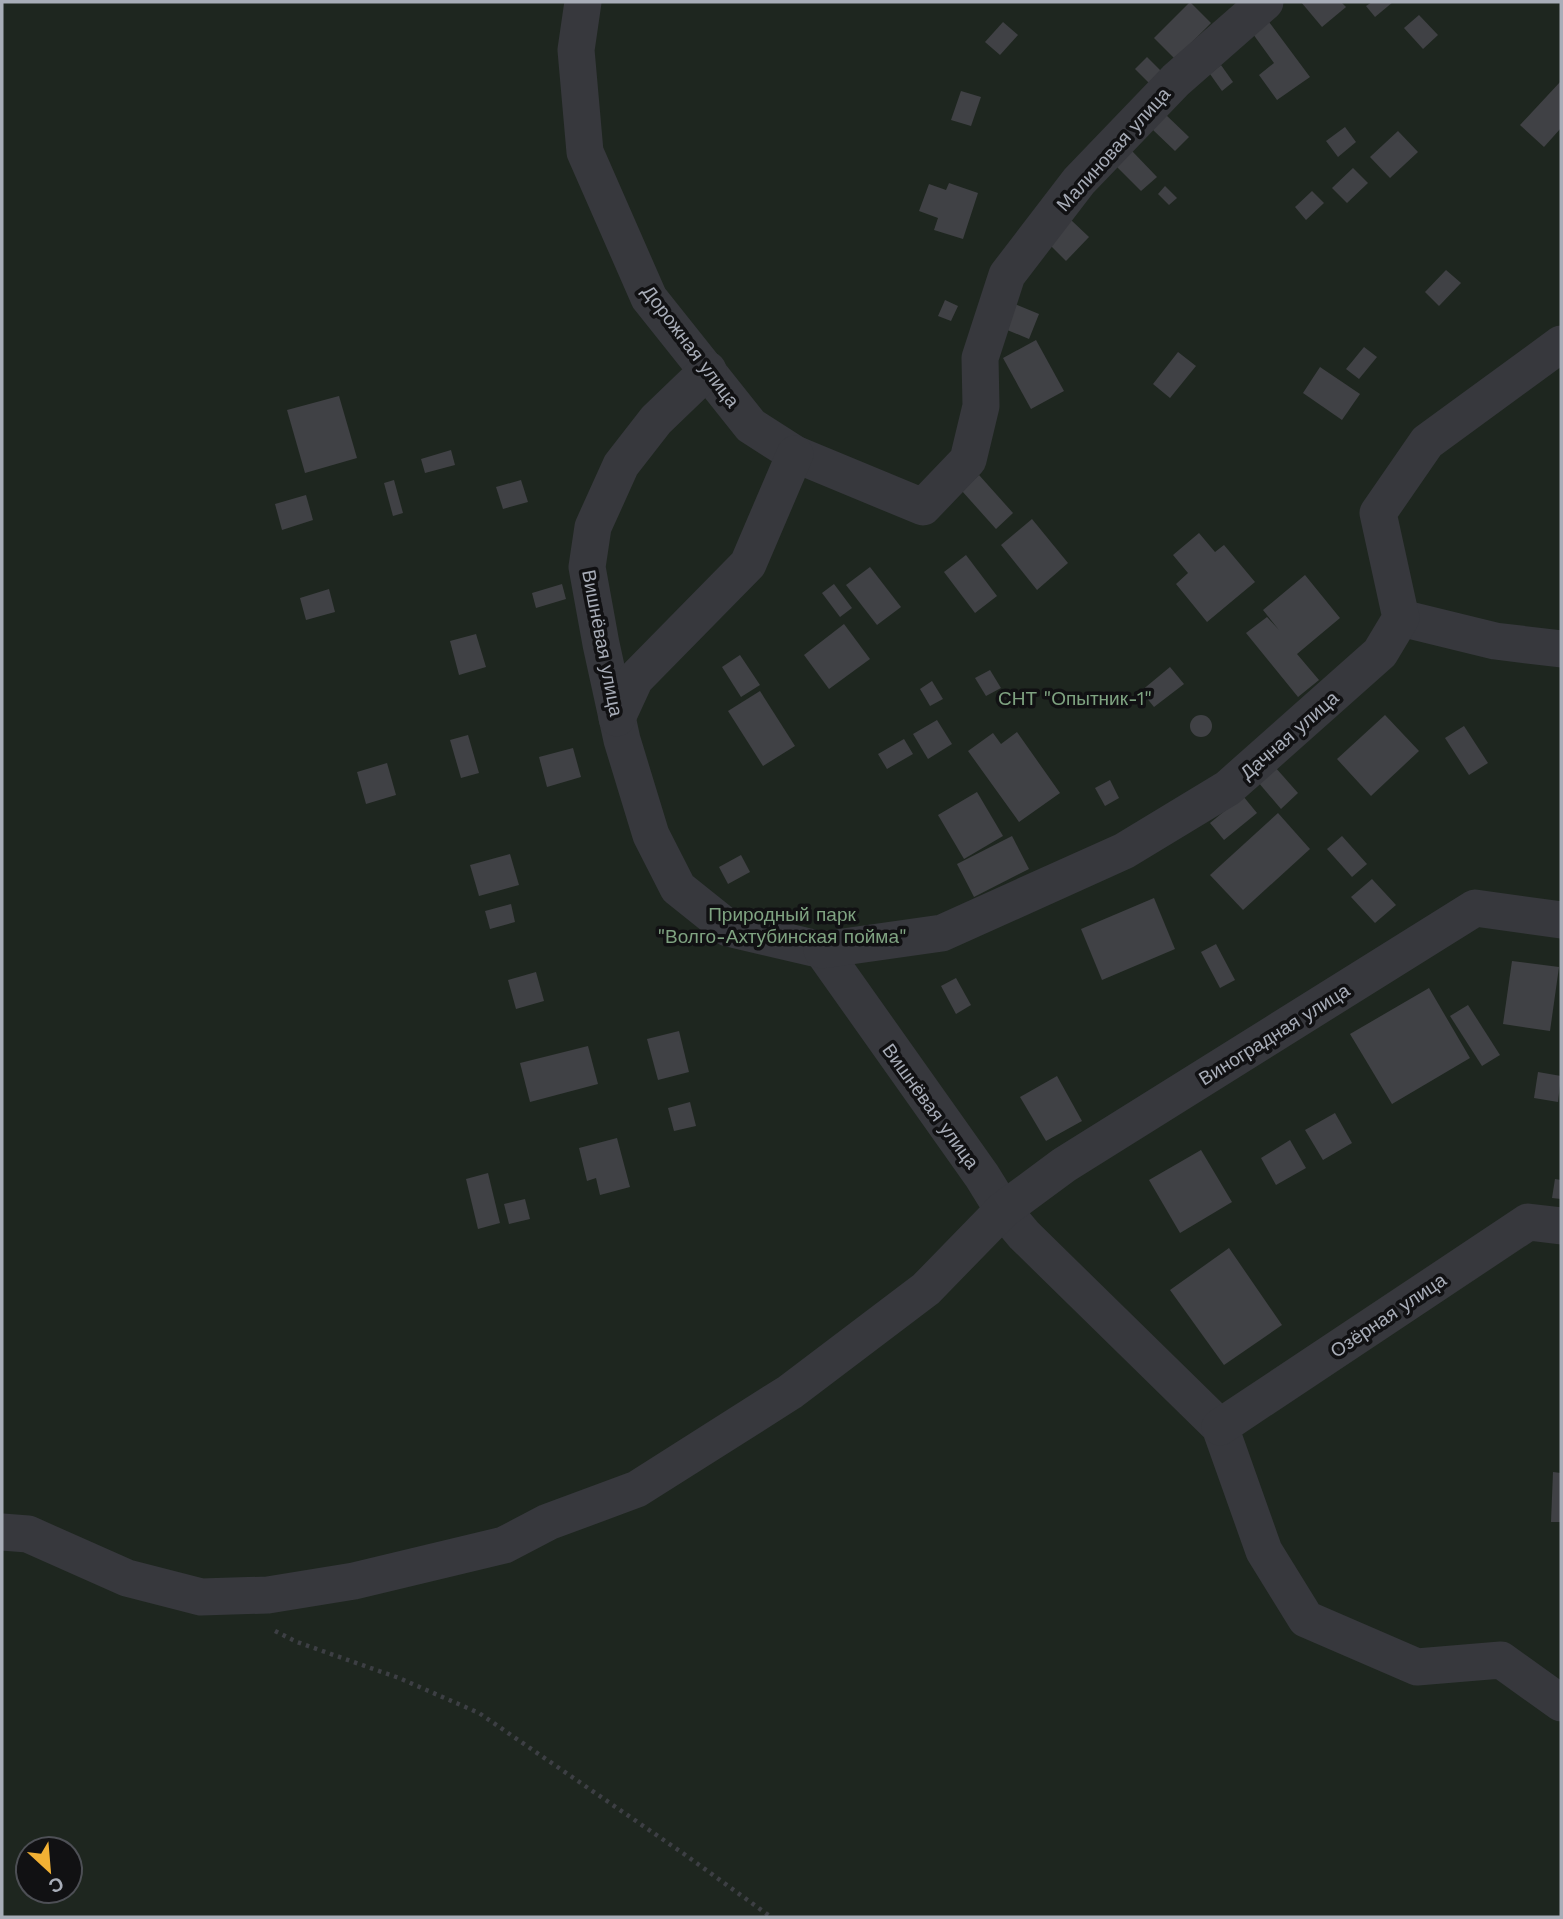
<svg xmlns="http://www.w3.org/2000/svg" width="1563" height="1919" viewBox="0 0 1563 1919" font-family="'Work Sans',sans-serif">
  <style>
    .green { fill: #1e261f; fill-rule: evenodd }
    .building { fill: #404145 }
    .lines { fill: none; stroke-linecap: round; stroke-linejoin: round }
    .path { stroke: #3d3f44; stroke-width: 4.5; stroke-dasharray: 3.5 5; stroke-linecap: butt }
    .minor { stroke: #37383d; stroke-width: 37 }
    .labels { text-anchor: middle; stroke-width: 7; stroke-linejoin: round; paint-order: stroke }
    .street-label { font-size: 19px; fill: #a8adb8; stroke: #111113 }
    .park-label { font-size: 19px; fill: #7fa381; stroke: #111113 }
  </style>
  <rect width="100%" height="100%" fill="#161618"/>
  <path class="green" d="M2 2H1561V1917H2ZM28 1849H70V1891H28Z"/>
  <g class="building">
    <polygon points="1190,2 1211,23 1175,59 1154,38"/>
    <polygon points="1301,2 1341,2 1346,7 1322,27"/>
    <polygon points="1372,2 1393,2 1375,17 1366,6"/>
    <polygon points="1419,15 1438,35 1423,49 1404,28"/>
    <polygon points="1003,22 1018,35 1000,55 985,42"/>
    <polygon points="1269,22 1310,77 1277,100 1259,75 1274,63 1253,34"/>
    <polygon points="1147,57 1164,74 1152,86 1135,69"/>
    <polygon points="1221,65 1233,82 1222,91 1210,74"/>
    <polygon points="1561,81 1561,128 1544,147 1520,125"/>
    <polygon points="961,91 981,97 971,126 951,120"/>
    <polygon points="1165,114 1189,137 1175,151 1152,129"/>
    <polygon points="1345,127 1356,142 1338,157 1326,141"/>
    <polygon points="1398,131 1418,152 1390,178 1370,157"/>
    <polygon points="1132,151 1157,177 1141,191 1116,166"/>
    <polygon points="1353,168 1368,183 1347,203 1332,188"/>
    <polygon points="949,183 978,193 963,239 934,230 938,218 919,211 929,184 946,190"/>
    <polygon points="1165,186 1177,198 1169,205 1158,194"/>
    <polygon points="1312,191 1324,203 1306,220 1295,207"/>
    <polygon points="1071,220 1089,237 1066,261 1049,244"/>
    <polygon points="1446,270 1461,283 1439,306 1425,292"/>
    <polygon points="945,300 958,306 951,321 938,316"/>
    <polygon points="1010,302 1039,314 1029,339 1000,327"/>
    <polygon points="1036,340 1064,391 1031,409 1003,358"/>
    <polygon points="1364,347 1377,357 1359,379 1346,369"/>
    <polygon points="1178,352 1196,366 1170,398 1153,384"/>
    <polygon points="1320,367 1360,394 1342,420 1303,393"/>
    <polygon points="339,396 357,458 305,473 287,410"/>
    <polygon points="451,450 455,465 425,473 421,459"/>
    <polygon points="979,475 1013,513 996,529 962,491"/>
    <polygon points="394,480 403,513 393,516 384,483"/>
    <polygon points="521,480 528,502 503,509 496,487"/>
    <polygon points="306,495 313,520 282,530 275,504"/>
    <polygon points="1032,519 1068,563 1037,590 1001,545"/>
    <polygon points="1199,533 1215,552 1224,545 1255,582 1207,622 1176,584 1188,573 1173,555"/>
    <polygon points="966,555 997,596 975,613 944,572"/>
    <polygon points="870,567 901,607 877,625 846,585"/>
    <polygon points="1305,575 1340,618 1297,654 1319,680 1298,697 1246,633 1267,617 1279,630 1263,610"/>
    <polygon points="562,584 566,599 536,608 532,593"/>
    <polygon points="834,584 852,608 840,617 822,593"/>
    <polygon points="329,589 335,612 306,620 300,598"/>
    <polygon points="844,624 870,659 829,689 804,655"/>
    <polygon points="476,634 486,667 459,675 450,641"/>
    <polygon points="740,655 760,685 741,697 722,667"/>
    <polygon points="1170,667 1184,684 1154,707 1141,691"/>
    <polygon points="990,670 1001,688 986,696 975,678"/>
    <polygon points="932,681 943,699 930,706 920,689"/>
    <polygon points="760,691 795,746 763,766 728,711"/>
    <circle cx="1201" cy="726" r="11"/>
    <polygon points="1385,715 1419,751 1371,796 1337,759"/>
    <polygon points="937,720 952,744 928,759 913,734"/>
    <polygon points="1464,726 1488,763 1469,775 1445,738"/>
    <polygon points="1017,732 1060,793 1019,822 968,751 993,733 1001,744"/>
    <polygon points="468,735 479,773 461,778 450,740"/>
    <polygon points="904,739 913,754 887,769 878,754"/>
    <polygon points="573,748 581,777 547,787 539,757"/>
    <polygon points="387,763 396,795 366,804 357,772"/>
    <polygon points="1275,767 1298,793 1281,809 1258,782"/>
    <polygon points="1110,780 1119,798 1105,806 1095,788"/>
    <polygon points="977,792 1003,836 964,859 938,815"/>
    <polygon points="1243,796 1257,813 1224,840 1210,823"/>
    <polygon points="1278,813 1310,849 1243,910 1210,875"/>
    <polygon points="1012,836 1029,869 974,897 957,864"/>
    <polygon points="1342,836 1367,864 1352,877 1327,849"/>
    <polygon points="510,854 519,885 479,896 470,865"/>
    <polygon points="741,855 750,872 728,884 719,867"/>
    <polygon points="1372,879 1396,905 1375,923 1351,897"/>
    <polygon points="1154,898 1175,949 1102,980 1081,929"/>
    <polygon points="511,904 515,922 490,929 485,911"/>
    <polygon points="1216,944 1235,980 1220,988 1201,952"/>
    <polygon points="1512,961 1559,967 1550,1031 1503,1024"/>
    <polygon points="536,972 544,1001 516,1009 508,980"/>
    <polygon points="956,978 971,1005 956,1014 941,986"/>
    <polygon points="1429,988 1470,1058 1392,1104 1350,1034"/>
    <polygon points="1468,1005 1500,1055 1482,1066 1450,1016"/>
    <polygon points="679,1031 689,1072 658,1080 647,1039"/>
    <polygon points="588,1046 598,1084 530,1102 520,1063"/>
    <polygon points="1538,1072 1561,1076 1558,1102 1534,1098"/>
    <polygon points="1057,1076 1082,1121 1046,1141 1020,1097"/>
    <polygon points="690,1102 696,1126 674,1131 668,1108"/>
    <polygon points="1335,1113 1352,1143 1323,1160 1305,1130"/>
    <polygon points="617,1138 630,1187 600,1195 596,1178 587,1181 579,1148"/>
    <polygon points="1290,1140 1306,1168 1276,1185 1261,1158"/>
    <polygon points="1201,1150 1232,1202 1180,1233 1149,1180"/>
    <polygon points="488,1173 500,1223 478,1229 466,1179"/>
    <polygon points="1555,1179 1561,1180 1561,1199 1552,1198"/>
    <polygon points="525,1199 530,1219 509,1224 504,1204"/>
    <polygon points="1229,1248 1282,1325 1224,1365 1170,1290"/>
    <polygon points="1553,1472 1561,1473 1561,1522 1551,1522"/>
  </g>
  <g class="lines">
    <polyline class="path" points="275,1631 297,1642 399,1678 479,1713 684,1854 771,1917"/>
    <g class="minor">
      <polyline points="583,2 576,50 585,152 649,298 751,426 795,454 923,507 968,460 981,406 980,358 1007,275 1079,181 1176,80 1265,2"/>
      <polyline points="708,370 656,420 621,465 593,527 587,567 601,644 622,740 651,835 678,888 728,928 822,950 982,1176 1003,1210 1024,1235 1220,1427 1264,1551 1306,1619 1417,1667 1501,1660 1561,1703"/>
      <polyline points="1401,618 1495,641 1561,649"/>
      <polyline points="617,718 635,679 748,564 795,454"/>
      <polyline points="822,950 942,933 1124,851 1228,788 1380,653 1401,618 1378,513 1427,442 1561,344"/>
      <polyline points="1220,1427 1528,1222 1561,1226"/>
      <polyline points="2,1532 28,1534 127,1578 201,1597 268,1595 354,1581 504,1545 548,1522 637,1489 790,1392 926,1289 1003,1210 1064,1165 1475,908 1561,920"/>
    </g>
  </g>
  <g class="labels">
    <g class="street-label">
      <text transform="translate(1113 149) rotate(-48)" y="7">Малиновая улица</text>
      <text transform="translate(691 346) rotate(53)" y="7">Дорожная улица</text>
      <text transform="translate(603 643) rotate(79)" y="7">Вишнёвая улица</text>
      <text transform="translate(1289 735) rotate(-41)" y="7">Дачная улица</text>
      <text transform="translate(1274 1034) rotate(-32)" y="7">Виноградная улица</text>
      <text transform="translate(931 1106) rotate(54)" y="7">Вишнёвая улица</text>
      <text transform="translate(1388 1315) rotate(-34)" y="7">Озёрная улица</text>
    </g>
    <g class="park-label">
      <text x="1075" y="705">СНТ "Опытник-1"</text>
      <text x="782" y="921">Природный парк<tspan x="782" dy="22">"Волго-Ахтубинская пойма"</tspan></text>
    </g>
  </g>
  <rect width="1563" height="1919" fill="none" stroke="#a8adb8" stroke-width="7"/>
  <g transform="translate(49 1870) rotate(154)"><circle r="33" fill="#111113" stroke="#4d4f55" stroke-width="2"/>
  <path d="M0-5L12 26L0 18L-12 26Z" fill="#f2b134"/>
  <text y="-10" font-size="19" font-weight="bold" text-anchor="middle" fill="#a8adb8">С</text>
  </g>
</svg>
